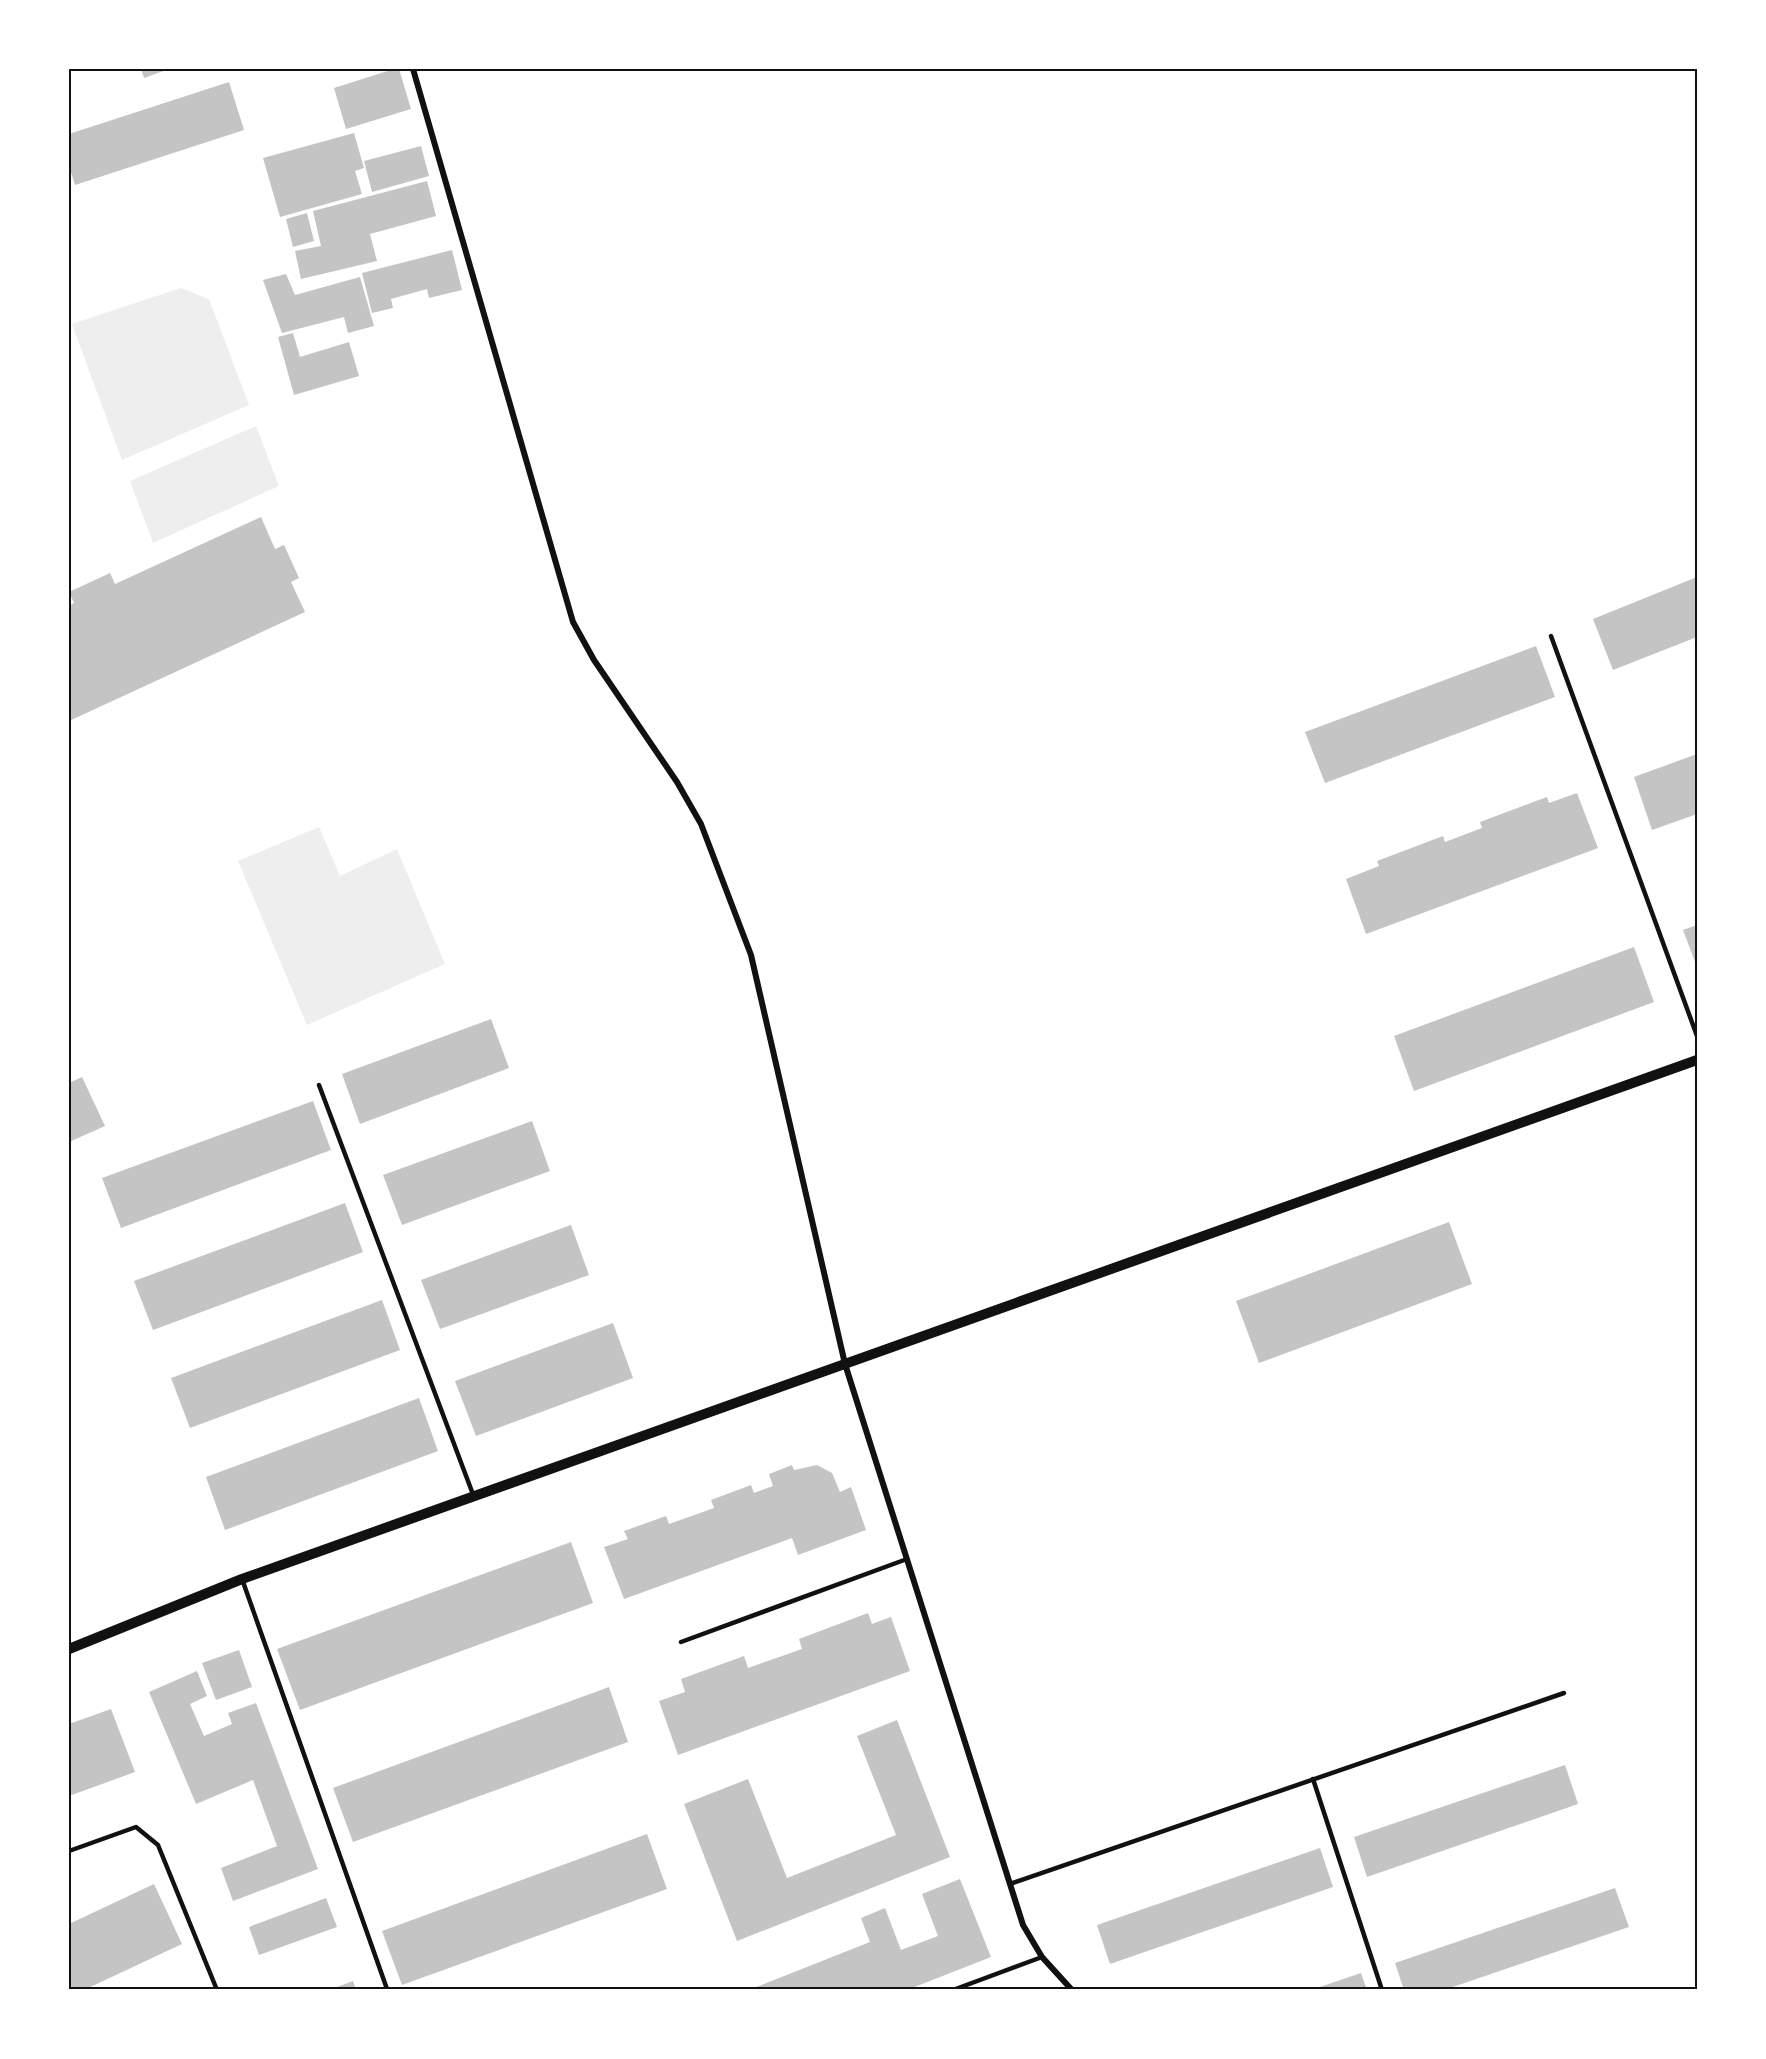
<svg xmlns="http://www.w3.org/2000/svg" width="1766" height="2059" viewBox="0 0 1766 2059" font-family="'Golos Text',sans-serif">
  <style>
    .green { fill: #eee }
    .building { fill: #c4c4c4 }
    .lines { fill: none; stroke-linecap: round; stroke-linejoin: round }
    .service { stroke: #111; stroke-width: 4.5 }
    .minor { stroke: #111; stroke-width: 6 }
    .tertiary { stroke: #111; stroke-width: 10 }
    .neatline { fill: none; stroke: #111; stroke-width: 2 }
  </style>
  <rect width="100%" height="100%" fill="#fff"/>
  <g class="green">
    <polygon points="181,288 209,299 249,405 122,460 72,324"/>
    <polygon points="256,426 279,486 153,543 130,481"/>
    <polygon points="319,827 340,876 397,849 445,964 307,1025 238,861"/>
  </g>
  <g class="building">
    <polygon points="141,69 169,69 144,78"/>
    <polygon points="394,69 399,69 411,109 346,129 334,88"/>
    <polygon points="229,82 244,130 75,185 69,166 69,134"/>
    <polygon points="354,133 364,168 355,171 362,194 280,217 263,158"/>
    <polygon points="421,146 429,176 372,192 364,161"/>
    <polygon points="427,181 436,216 370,234 377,261 301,279 295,251 321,246 313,211"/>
    <polygon points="307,213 314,241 293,247 286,219"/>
    <polygon points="452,250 462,290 429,298 427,289 391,299 393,308 372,313 362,273"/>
    <polygon points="286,274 295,295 360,277 374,326 348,333 344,317 282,333 263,280"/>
    <polygon points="293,333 300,357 349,342 359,376 294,395 278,337"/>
    <polygon points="261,517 275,549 284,545 299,578 291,582 305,612 69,721 69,606 74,603 69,592 110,573 115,584"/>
    <polygon points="1697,577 1697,637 1613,670 1593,619"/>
    <polygon points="1536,646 1555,697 1325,783 1305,732"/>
    <polygon points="1697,754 1697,814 1652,830 1634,777"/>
    <polygon points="1577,793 1598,848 1366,934 1346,879 1379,866 1377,861 1443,836 1445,842 1482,828 1480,822 1547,797 1549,803"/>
    <polygon points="1697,925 1697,967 1683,930"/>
    <polygon points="1634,947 1654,1002 1414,1091 1394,1036"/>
    <polygon points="491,1019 509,1068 360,1124 342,1074"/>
    <polygon points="82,1077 105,1126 69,1142 69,1083"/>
    <polygon points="313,1101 331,1150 121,1228 102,1178"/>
    <polygon points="532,1121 550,1171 402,1225 383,1175"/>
    <polygon points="345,1203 363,1252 153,1330 134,1281"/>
    <polygon points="1449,1222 1472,1284 1259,1363 1236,1301"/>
    <polygon points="571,1225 589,1275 440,1329 421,1280"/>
    <polygon points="382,1300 400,1350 190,1428 171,1378"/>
    <polygon points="613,1323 633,1378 476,1436 455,1381"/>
    <polygon points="419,1398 438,1451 225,1530 206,1477"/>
    <polygon points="792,1465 794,1470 817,1465 832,1473 840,1492 851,1487 866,1530 798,1555 792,1538 624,1599 604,1547 628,1539 624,1531 666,1516 669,1524 714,1508 711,1500 751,1485 754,1493 773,1486 769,1474"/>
    <polygon points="571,1542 593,1603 300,1710 277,1649"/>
    <polygon points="868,1613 872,1624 891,1617 910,1671 678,1755 659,1701 685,1692 681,1679 744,1656 748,1668 802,1649 799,1639"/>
    <polygon points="239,1650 252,1687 216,1700 202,1663"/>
    <polygon points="197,1671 207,1696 190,1704 204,1736 232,1724 228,1713 256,1703 318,1869 233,1901 221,1868 277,1846 253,1780 196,1804 149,1692"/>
    <polygon points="609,1687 628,1742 353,1842 333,1788"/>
    <polygon points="111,1709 135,1772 69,1796 69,1724"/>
    <polygon points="897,1720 950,1857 737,1941 684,1804 748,1779 787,1878 896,1835 857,1736"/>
    <polygon points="1565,1765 1578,1804 1367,1877 1354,1837"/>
    <polygon points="647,1834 667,1889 402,1985 382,1931"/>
    <polygon points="1320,1848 1333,1887 1110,1964 1097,1925"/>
    <polygon points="960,1879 991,1957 907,1990 749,1990 870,1942 861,1918 885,1908 901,1950 938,1936 922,1894"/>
    <polygon points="154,1884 182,1944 84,1990 69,1990 69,1924"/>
    <polygon points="1615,1888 1629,1927 1444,1990 1404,1990 1395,1963"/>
    <polygon points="326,1898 337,1927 259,1955 249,1927"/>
    <polygon points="1361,1973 1367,1990 1311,1990"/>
    <polygon points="353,1981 356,1990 329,1990"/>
  </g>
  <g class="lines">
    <g class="service">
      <polyline points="1551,636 1697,1036"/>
      <polyline points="319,1085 474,1497"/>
      <polyline points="242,1579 387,1989"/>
      <polyline points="681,1642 907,1559"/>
      <polyline points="1313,1779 1382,1990"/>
      <polyline points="69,1851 136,1827 158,1845 217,1990"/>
      <polyline points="1010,1884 1564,1693"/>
      <polyline points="953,1990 1042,1957"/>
    </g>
    <polyline class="minor" points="413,69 573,622 594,660 677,782 701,824 751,955 845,1364 1023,1925 1042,1957 1072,1990"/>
    <polyline class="tertiary" points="69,1649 242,1579 1697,1060"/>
  </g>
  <rect width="1766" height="2059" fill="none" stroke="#ffffff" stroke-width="141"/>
  <rect x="70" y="70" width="1626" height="1918" class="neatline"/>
</svg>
